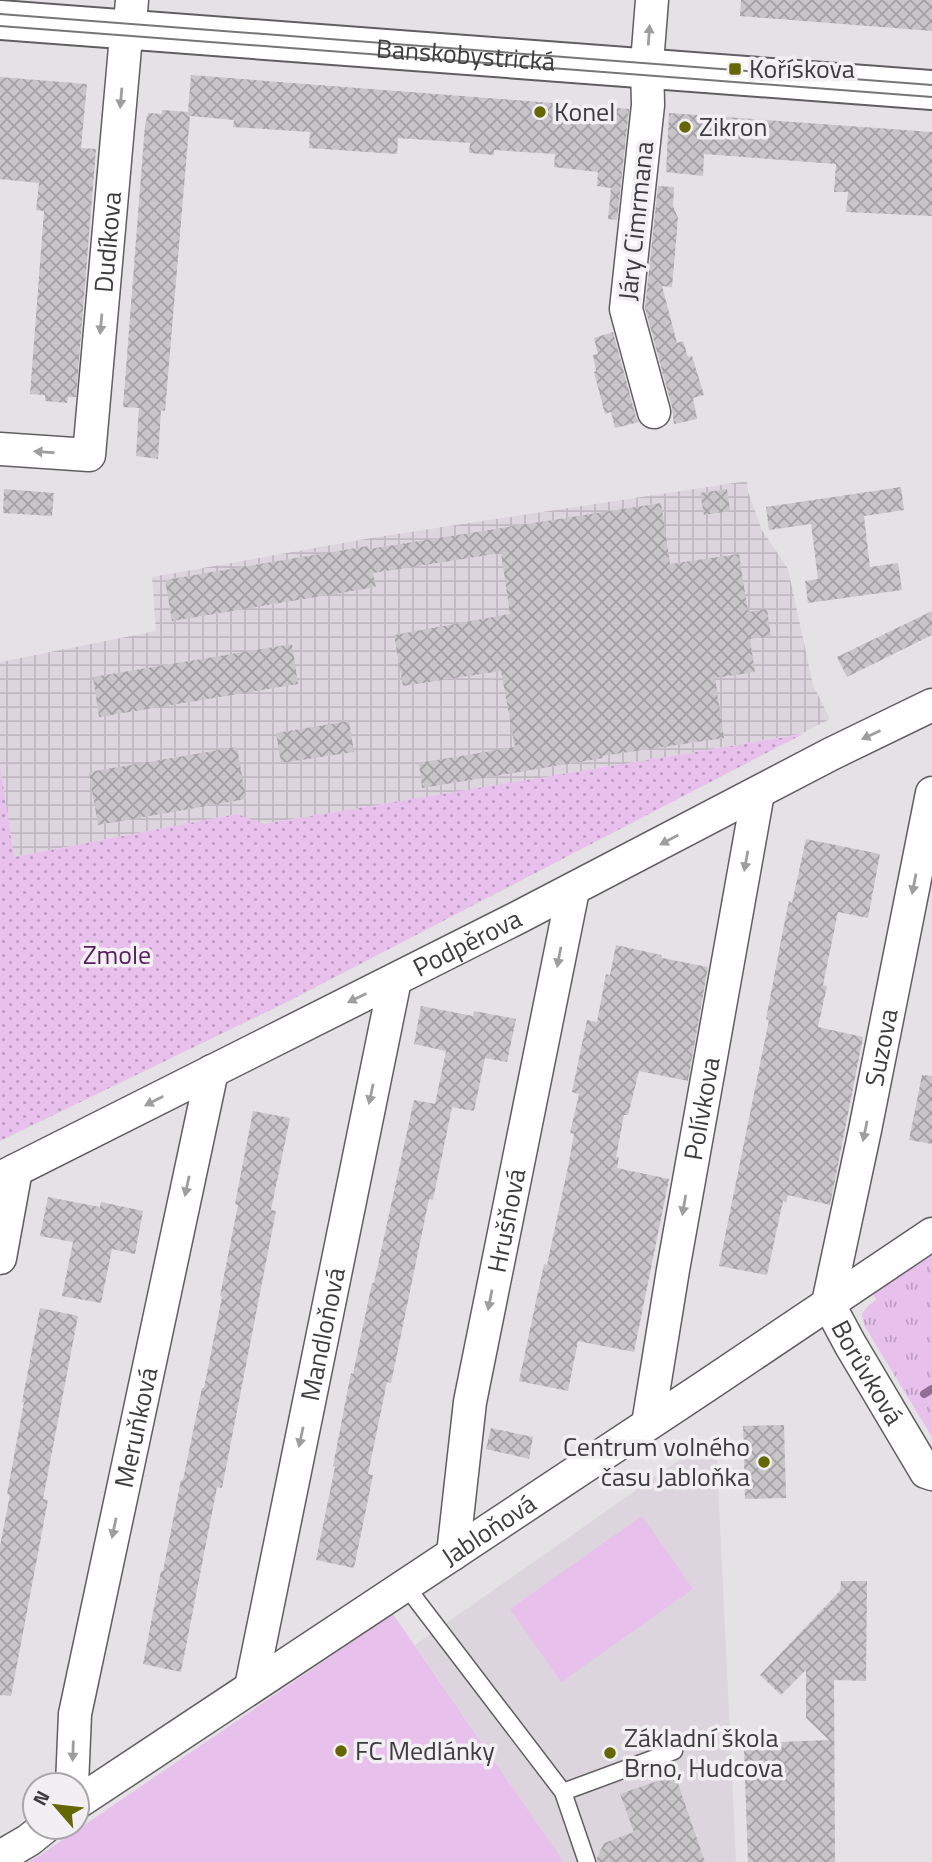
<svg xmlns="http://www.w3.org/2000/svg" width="932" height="1862" viewBox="0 0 932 1862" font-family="'Titillium Web',sans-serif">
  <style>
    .built { fill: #ddd5de }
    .industrial { fill: url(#industrial-grid) }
    .grass { fill: url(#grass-dots) }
    .park { fill: url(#park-tufts) }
    .pitch { fill: #e7c0ec }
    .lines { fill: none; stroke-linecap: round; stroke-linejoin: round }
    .stream { stroke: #906f94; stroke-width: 8 }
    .building { fill: url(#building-cross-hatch) }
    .service-casing { stroke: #605e60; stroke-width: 19 }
    .minor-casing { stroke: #605e60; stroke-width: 35 }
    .tertiary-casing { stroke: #605e60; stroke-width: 42 }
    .service { stroke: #fff; stroke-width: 16 }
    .minor { stroke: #fff; stroke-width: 32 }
    .tertiary { stroke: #fff; stroke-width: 38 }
    .tram { stroke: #777577; stroke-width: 2 }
    .oneway { fill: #9e9e9e }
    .poi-dot { fill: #636704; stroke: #f2eff2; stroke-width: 2.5 }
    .labels { text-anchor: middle; stroke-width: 7; stroke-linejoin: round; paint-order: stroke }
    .street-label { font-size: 26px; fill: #3d3c3e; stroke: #f2eff2 }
    .poi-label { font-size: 26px; fill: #3d3c3e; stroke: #f2eff2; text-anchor: start }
    .park-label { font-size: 26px; fill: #551d5d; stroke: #f2eff2 }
  </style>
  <defs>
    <pattern id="industrial-grid" width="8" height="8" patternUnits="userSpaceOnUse" patternTransform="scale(1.75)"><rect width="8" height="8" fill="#ddd5de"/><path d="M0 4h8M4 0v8" fill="none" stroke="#bfb8c0"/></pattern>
    <pattern id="grass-dots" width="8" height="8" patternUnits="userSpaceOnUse" patternTransform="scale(1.75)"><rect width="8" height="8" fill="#e7c0ec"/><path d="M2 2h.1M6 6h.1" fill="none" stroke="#bc9dc1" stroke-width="1.8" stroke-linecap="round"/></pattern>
    <pattern id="park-tufts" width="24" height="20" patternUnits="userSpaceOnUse" patternTransform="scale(1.75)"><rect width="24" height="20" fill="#e7c0ec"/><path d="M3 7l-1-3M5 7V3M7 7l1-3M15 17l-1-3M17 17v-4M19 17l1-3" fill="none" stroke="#bc9dc1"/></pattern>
    <pattern id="building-cross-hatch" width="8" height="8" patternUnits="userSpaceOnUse" patternTransform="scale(1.75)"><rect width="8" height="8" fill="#c8c5c8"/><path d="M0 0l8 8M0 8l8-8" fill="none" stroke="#a4a1a4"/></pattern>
  </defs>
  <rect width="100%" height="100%" fill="#e5e2e5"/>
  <polygon class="built" points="695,1449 717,1460 736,1862 564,1862 415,1645"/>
  <polygon class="industrial" points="747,481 748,492 762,530 788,569 813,685 830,719 801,734 483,788 262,824 237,814 14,857 0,765 0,662 156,631 152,577 377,537"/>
  <polygon class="grass" points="803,734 283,1004 0,1141 0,765 14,857 237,814 263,824"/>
  <polygon class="park" points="932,1251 932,1437 864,1325 862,1314 868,1306 876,1300 872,1291"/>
  <g class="pitch">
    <polygon points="642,1516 693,1589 561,1682 510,1609"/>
    <polygon points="393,1614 564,1862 28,1862 39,1856"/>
  </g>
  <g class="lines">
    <polyline class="stream" points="924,1394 932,1389"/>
  </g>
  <g class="building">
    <polygon points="741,0 932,0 932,31 740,16"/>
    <polygon points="191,75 629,109 617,220 608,219 611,188 597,186 598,172 554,167 555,154 494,150 494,155 469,153 470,143 398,138 397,154 309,148 310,132 233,127 234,120 190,116 165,411 161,410 158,459 136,456 139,408 123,407 145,125 148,113 162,114 162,110 188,112"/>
    <polygon points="0,77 87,84 81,148 96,149 76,397 68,397 67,403 45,401 45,395 30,394 44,211 36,210 39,183 0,179"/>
    <polygon points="669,113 932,132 932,216 846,212 848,192 834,192 836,164 704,154 703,176 666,172"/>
    <polygon points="658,186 674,187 673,206 678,218 672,287 662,286 677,343 683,341 688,357 692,356 704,395 693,398 697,419 674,424 672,407 645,308"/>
    <polygon points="613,332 636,417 639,422 615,428 611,412 605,414 594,372 596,371 593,355 598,354 594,338"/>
    <polygon points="901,487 904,510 864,516 870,567 898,563 902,590 808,603 805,581 818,579 811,524 769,530 766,507"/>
    <polygon points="4,489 54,493 52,516 3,513"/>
    <polygon points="727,489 730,511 704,515 700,493"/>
    <polygon points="661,503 670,564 739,554 748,612 767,609 771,636 750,639 755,672 715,678 724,738 602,756 603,758 422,788 419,763 515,747 501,671 403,686 394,635 510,614 501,553 373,573 376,587 172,621 165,580 368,546 369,549"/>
    <polygon points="932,611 932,635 847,677 837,657"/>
    <polygon points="292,644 298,684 99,717 93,677"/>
    <polygon points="349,721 354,752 281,763 276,733"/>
    <polygon points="237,747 246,799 98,825 89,772"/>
    <polygon points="806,839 880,854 868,918 838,912 823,985 827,986 818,1027 863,1037 830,1205 788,1195 786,1202 783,1201 767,1275 719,1266 769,1020 766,1019 783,930 789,901 792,903"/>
    <polygon points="616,945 661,955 662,958 708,967 688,1081 639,1071 628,1115 624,1115 616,1157 619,1157 617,1168 669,1179 634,1352 578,1341 568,1391 519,1381 544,1264 547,1265 569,1162 574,1134 570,1133 579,1094 572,1092 587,1020 597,1022 606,974 610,975"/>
    <polygon points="421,1006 473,1016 474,1011 516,1019 507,1062 485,1058 474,1111 435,1104 446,1051 414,1044"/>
    <polygon points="922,1075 932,1076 932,1144 909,1140"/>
    <polygon points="414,1100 452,1107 433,1200 429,1199 391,1383 387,1382 368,1474 373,1475 354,1568 316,1560 335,1467 333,1466 351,1373 353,1374 372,1283 374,1283"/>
    <polygon points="253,1111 290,1118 271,1210 276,1211 222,1488 217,1487 181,1672 143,1664 161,1571 163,1571 181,1480 183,1480 202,1388 204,1388 222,1297 220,1296 238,1205 235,1204"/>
    <polygon points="48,1197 100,1207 101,1202 143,1211 135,1254 112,1249 101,1303 62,1296 73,1242 40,1236"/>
    <polygon points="40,1308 78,1316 43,1499 48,1500 11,1696 0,1695 0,1546 10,1495 7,1494 24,1402 22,1402"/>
    <polygon points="784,1425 786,1498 745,1499 743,1426"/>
    <polygon points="491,1428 533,1437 529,1459 486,1449"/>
    <polygon points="841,1581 867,1581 866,1681 834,1680 835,1862 748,1862 744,1750 755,1749 755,1743 829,1740 806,1718 806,1670 781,1695 760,1675 840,1591"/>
    <polygon points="675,1775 705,1862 597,1862 597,1858 604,1843 634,1832 620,1794"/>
  </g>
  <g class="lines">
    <defs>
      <g id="service">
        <polyline points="405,1585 563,1792 587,1862"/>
        <polyline points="563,1792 674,1751"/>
      </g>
      <g id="minor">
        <polyline points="652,0 647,63 648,105 626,309 654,412"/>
        <path id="s1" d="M0 449 89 455 126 36 130 24 132 0"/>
        <path id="s2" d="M0 1178 517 918 831 754 932 705"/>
        <polyline points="0,1258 16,1170"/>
        <path id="s3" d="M828 1303 865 1130 932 793"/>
        <path id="s4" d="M828 1303 850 1344 926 1472 932 1474"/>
        <path id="s5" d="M648 1424 673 1270 758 793"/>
        <path id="s6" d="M453 1554 470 1402 573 890"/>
        <path id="s7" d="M251 1687 395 980"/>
        <path id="s8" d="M72 1785 75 1714 212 1071"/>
        <path id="s9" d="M77 1803 706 1386 932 1234"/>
        <polyline points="0,1857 29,1840 45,1827"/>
      </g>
      <g id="tertiary">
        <path id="s10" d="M0 20 932 90"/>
      </g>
    </defs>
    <use href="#service" class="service-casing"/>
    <use href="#minor" class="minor-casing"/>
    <use href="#tertiary" class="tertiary-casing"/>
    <use href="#service" class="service"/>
    <use href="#minor" class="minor"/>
    <use href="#tertiary" class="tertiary"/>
    <g class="tram">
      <polyline points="0,14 932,85"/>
      <polyline points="0,26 932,97"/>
    </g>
  </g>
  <defs><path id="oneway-solid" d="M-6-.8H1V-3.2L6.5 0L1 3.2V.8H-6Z" transform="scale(1.75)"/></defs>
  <g class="oneway">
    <use href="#oneway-solid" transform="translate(649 35) rotate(-86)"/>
    <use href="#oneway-solid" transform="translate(121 98) rotate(95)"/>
    <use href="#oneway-solid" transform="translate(101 324) rotate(95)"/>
    <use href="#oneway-solid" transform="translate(44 452) rotate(-176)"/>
    <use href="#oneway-solid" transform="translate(871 735) rotate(155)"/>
    <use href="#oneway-solid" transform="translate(669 840) rotate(152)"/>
    <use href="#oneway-solid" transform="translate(746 861) rotate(100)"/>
    <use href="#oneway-solid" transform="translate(914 884) rotate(101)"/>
    <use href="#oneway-solid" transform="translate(559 957) rotate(101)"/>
    <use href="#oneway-solid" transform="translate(357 998) rotate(154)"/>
    <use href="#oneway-solid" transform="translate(371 1094) rotate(102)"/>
    <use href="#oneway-solid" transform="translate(154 1101) rotate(153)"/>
    <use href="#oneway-solid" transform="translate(865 1131) rotate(102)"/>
    <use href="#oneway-solid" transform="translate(187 1186) rotate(102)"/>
    <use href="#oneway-solid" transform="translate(684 1205) rotate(100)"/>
    <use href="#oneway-solid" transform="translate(490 1300) rotate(101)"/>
    <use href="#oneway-solid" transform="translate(301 1437) rotate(102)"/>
    <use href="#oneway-solid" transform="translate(114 1528) rotate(102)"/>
    <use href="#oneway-solid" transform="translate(73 1751) rotate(92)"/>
  </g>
  <g class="poi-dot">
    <rect x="728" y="62" width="14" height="14" rx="3.5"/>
    <circle cx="540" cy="112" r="7"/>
    <circle cx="685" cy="127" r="7"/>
    <circle cx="764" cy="1462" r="7"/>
    <circle cx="341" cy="1751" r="7"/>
    <circle cx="610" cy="1753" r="7"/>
  </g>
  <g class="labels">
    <g class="street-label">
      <text dy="9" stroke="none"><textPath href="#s10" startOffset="467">Banskobystrická</textPath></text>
      <text transform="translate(636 221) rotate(-84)" y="9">Járy Cimrmana</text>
      <text dy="9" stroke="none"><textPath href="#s1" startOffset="303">Dudíkova</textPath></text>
      <text dy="9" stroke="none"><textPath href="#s2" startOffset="523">Podpěrova</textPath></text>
      <text dy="9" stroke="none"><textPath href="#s3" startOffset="261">Suzova</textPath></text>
      <text dy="9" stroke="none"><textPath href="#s5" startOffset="320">Polívkova</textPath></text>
      <text dy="9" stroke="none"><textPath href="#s6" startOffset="338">Hrušňová</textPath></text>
      <text dy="9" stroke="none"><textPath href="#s7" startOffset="360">Mandloňová</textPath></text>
      <text dy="9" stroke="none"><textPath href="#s4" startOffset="80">Borůvková</textPath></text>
      <text dy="9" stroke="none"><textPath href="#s8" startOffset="364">Meruňková</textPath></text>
      <text dy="9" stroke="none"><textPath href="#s9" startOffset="494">Jabloňová</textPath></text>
    </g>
    <g class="poi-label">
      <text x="749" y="78">Kořískova</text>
      <text x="554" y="121">Konel</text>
      <text x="699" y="136">Zikron</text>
      <text x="750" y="1456" text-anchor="end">Centrum volného<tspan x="750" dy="30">času Jabloňka</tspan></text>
      <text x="624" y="1747">Základní škola<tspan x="624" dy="30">Brno, Hudcova</tspan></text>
      <text x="355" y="1760">FC Medlánky</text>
    </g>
    <g class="park-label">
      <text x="117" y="964">Zmole</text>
    </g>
  </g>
  <g transform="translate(56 1806) rotate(298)"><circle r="33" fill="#f2eff2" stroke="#aaa7aa" stroke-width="2"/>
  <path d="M0-5L12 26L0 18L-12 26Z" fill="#636704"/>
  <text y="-10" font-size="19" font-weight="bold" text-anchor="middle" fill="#3d3c3e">N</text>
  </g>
</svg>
